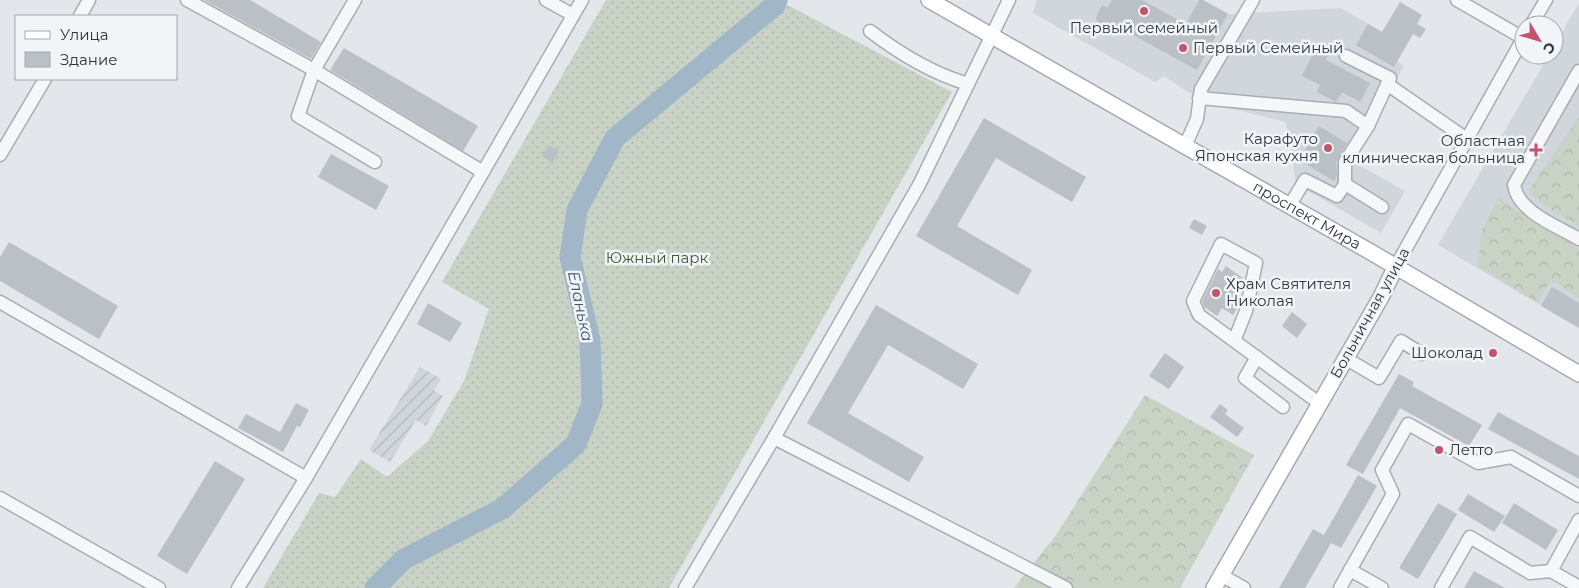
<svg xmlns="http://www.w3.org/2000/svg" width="1579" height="588" viewBox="0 0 1579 588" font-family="Montserrat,sans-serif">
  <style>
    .built { fill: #d1d5dc }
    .industrial { fill: url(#industrial-furrows) }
    .grass { fill: url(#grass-dots) }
    .forest { fill: url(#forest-crowns) }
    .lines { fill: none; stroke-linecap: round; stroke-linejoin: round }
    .river { stroke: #a1b6c7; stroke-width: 21 }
    .building { fill: #bac0c6 }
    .minor-casing { stroke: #a8adb4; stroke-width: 15 }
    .major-casing { stroke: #a3abb5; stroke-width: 18 }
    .minor { stroke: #f5f7f8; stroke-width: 12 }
    .major { stroke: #fff; stroke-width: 15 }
    .poi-dot { fill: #c4536c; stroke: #f2f5f7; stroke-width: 2 }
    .labels { text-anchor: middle; stroke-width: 5; stroke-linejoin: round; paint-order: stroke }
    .poi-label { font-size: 15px; fill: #2c3541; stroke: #f2f5f7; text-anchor: start }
    .street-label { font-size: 15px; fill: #2c3541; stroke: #f2f5f7 }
    .park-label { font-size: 15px; fill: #435b3a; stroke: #f2f5f7 }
    .water-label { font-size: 16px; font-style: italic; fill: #395772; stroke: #f2f5f7 }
  </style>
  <defs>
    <pattern id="industrial-furrows" width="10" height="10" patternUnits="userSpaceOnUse" patternTransform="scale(1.25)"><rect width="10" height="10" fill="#d1d5dc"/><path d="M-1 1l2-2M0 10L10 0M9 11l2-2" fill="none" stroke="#b4b7be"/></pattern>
    <pattern id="grass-dots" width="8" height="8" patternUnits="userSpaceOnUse" patternTransform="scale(1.25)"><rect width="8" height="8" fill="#c9d3c5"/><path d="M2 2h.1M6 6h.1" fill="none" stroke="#adb6aa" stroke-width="1.8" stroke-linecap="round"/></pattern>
    <pattern id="forest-crowns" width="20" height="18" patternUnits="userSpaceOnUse" patternTransform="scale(1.25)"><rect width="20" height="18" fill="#c9d3c5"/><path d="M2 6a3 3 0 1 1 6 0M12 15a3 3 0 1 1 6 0" fill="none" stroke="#adb6aa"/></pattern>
  </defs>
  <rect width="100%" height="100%" fill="#e3e6ea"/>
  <g class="built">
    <polygon points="1037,0 1203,0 1229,14 1341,8 1406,46 1397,61 1404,66 1350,160 1405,191 1381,233 1296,184 1286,122 1213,104 1188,92 1164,76 1155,82 1033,13"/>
    <polygon points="1579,3 1579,328 1438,245 1549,55 1554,55 1554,46"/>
  </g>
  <polygon class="industrial" points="420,367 441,379 434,391 443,396 426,426 416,420 390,462 369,450"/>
  <polygon class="grass" points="606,0 778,0 952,92 669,588 263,588 319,493 335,497 361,459 387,477 428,441 464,381 489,309 442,282"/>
  <g class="forest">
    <polygon points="1579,117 1579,227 1541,203 1529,190"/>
    <polygon points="1499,196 1509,205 1579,249 1579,298 1551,280 1537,302 1478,266 1481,232"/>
    <polygon points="1145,395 1254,455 1180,588 1014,588 1056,535"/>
  </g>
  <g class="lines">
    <polyline class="river" points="375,588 404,559 502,509 576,444 592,404 590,340 570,257 577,210 615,138 775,5 777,0"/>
  </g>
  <g class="building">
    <polygon points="204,0 250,0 321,42 311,59"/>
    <polygon points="1112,0 1142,0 1186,24 1199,0 1203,0 1228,14 1197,70 1111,23 1108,28 1097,22 1096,17 1102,5 1107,8"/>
    <polygon points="1400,2 1422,15 1417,24 1426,29 1420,38 1413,34 1394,67 1356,45 1368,24 1382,32"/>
    <polygon points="1319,42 1332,49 1326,60 1370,83 1360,102 1342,92 1336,102 1317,92 1320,85 1302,76"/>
    <polygon points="344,48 478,126 463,151 330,70"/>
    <polygon points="984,118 1086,177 1072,202 996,158 957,226 1032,270 1018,295 916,236"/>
    <polygon points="1319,126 1347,143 1336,162 1337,176 1334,181 1299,160"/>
    <polygon points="549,145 559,151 552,163 542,156"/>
    <polygon points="331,154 389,186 376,210 318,177"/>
    <polygon points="1194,219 1207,226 1202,235 1189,228"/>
    <polygon points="9,242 118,306 99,339 0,281 0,257"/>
    <polygon points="1226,266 1243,278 1240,282 1243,284 1236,298 1240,301 1239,306 1233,315 1222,308 1217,316 1204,307 1202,301 1218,269 1222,272"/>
    <polygon points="1552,287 1579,303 1579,328 1541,306"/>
    <polygon points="428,303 462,323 450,342 417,324"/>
    <polygon points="876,305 978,364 963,389 888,345 848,413 924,457 909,482 807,423"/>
    <polygon points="1292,312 1307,324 1297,338 1282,326"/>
    <polygon points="1165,353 1184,367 1169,389 1149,376"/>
    <polygon points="1399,374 1414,382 1412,386 1482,425 1469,446 1400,408 1363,474 1346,465"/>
    <polygon points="296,403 309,410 300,427 297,426 283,452 238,428 246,414 280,432"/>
    <polygon points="1220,404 1228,410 1225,414 1244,428 1237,437 1210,417"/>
    <polygon points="1498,412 1579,456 1579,479 1488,429"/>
    <polygon points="215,461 245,479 187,574 157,556"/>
    <polygon points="1358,475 1377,486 1341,548 1331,543 1305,588 1279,588 1313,529 1324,535"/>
    <polygon points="1468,494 1505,516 1494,532 1458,510"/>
    <polygon points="1438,503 1457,514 1418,579 1399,568"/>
    <polygon points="1514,503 1558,530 1546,550 1502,523"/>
    <polygon points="1474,571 1505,588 1464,588"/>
  </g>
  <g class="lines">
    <defs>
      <g id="minor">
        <polyline points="187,0 314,70 483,172 582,0"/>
        <polyline points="355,0 314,70 298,116 375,162"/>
        <polyline points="546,0 573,15"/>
        <polyline points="1009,0 919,185 774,438 1066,588"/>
        <polyline points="1457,0 1523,38"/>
        <polyline points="80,16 89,0"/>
        <polyline points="1531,25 1546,0"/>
        <path d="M870 31C900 54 931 73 968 84"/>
        <polyline points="1346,56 1390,78 1368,126"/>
        <path d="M1579 71 1514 185C1518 212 1557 226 1579 239"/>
        <polyline points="1387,84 1468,140"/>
        <polyline points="1199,98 1346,111 1368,126 1345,162 1345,184 1382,207"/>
        <polyline points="1185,146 1197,119 1201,89 1253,0"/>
        <polyline points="0,155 45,79"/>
        <polyline points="1290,205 1305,180 1337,196 1345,184"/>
        <polyline points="1396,266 1524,37"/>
        <polyline points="0,302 306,478"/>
        <polyline points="1234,341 1246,311 1256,263 1221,244 1193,301 1199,315 1319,403"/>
        <polyline points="1257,357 1245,378 1283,407"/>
        <polyline points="1345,358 1379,378 1401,341 1422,354"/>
        <polyline points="0,498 159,588"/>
        <polyline points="1579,520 1551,571 1579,587"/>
        <polyline points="1350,570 1382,588"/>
        <polyline points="1221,575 1244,588"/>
        <polyline points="238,588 306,478 483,172"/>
        <polyline points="685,588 774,438"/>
        <polyline points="1340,588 1393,494 1382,470 1408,424 1478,463 1511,457 1579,496"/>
        <polyline points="1441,588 1470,537 1530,573 1551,571"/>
      </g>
      <g id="major">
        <path id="s1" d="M929 0 1369 251 1579 374"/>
        <polyline points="1214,588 1381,297 1396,266"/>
      </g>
    </defs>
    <use href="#minor" class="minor-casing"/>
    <use href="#major" class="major-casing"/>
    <use href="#minor" class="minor"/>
    <use href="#major" class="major"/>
  </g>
  <g class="poi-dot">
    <circle cx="1144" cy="11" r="5"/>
    <circle cx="1183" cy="48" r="5"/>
    <circle cx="1328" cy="148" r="5"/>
    <path d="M1533.5 142.5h5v5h5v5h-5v5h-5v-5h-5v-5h5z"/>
    <circle cx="1216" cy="293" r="5"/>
    <circle cx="1493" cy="353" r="5"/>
    <circle cx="1439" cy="450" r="5"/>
  </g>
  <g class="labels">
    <g class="poi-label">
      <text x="1144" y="33" text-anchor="middle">Первый семейный</text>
      <text x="1193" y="53">Первый Семейный</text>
      <text x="1318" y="144" text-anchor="end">Карафуто<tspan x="1318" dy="17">Японская кухня</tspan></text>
      <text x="1525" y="146" text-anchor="end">Областная<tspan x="1525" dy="17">клиническая больница</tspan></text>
      <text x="1226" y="289">Храм Святителя<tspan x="1226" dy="17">Николая</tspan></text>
      <text x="1483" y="358" text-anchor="end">Шоколад</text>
      <text x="1449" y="455">Летто</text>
    </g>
    <g class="street-label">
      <text dy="5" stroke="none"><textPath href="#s1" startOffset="435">проспект Мира</textPath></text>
      <text transform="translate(1370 313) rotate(-61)" y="5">Больничная улица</text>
    </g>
    <g class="park-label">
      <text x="657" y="263">Южный парк</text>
    </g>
    <g class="water-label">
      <text transform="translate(581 306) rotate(78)" y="6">Еланька</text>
    </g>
  </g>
  <rect x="15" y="15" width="162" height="65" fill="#f2f5f7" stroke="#a3a8ae"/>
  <rect x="25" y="31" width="25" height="8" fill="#ffffff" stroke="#a3a8ae"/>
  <text x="60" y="40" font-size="15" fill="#2c3541">Улица</text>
  <rect x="25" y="52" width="25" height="15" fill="#bac0c6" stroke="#a3a8ae"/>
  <text x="60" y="65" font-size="15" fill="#2c3541">Здание</text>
  <g transform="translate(1539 40) rotate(128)"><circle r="24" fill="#f2f5f7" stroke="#a3a8ae"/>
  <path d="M0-4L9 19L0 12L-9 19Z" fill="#c4536c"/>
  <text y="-8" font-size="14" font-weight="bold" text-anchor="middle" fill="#2c3541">С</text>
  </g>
</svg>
